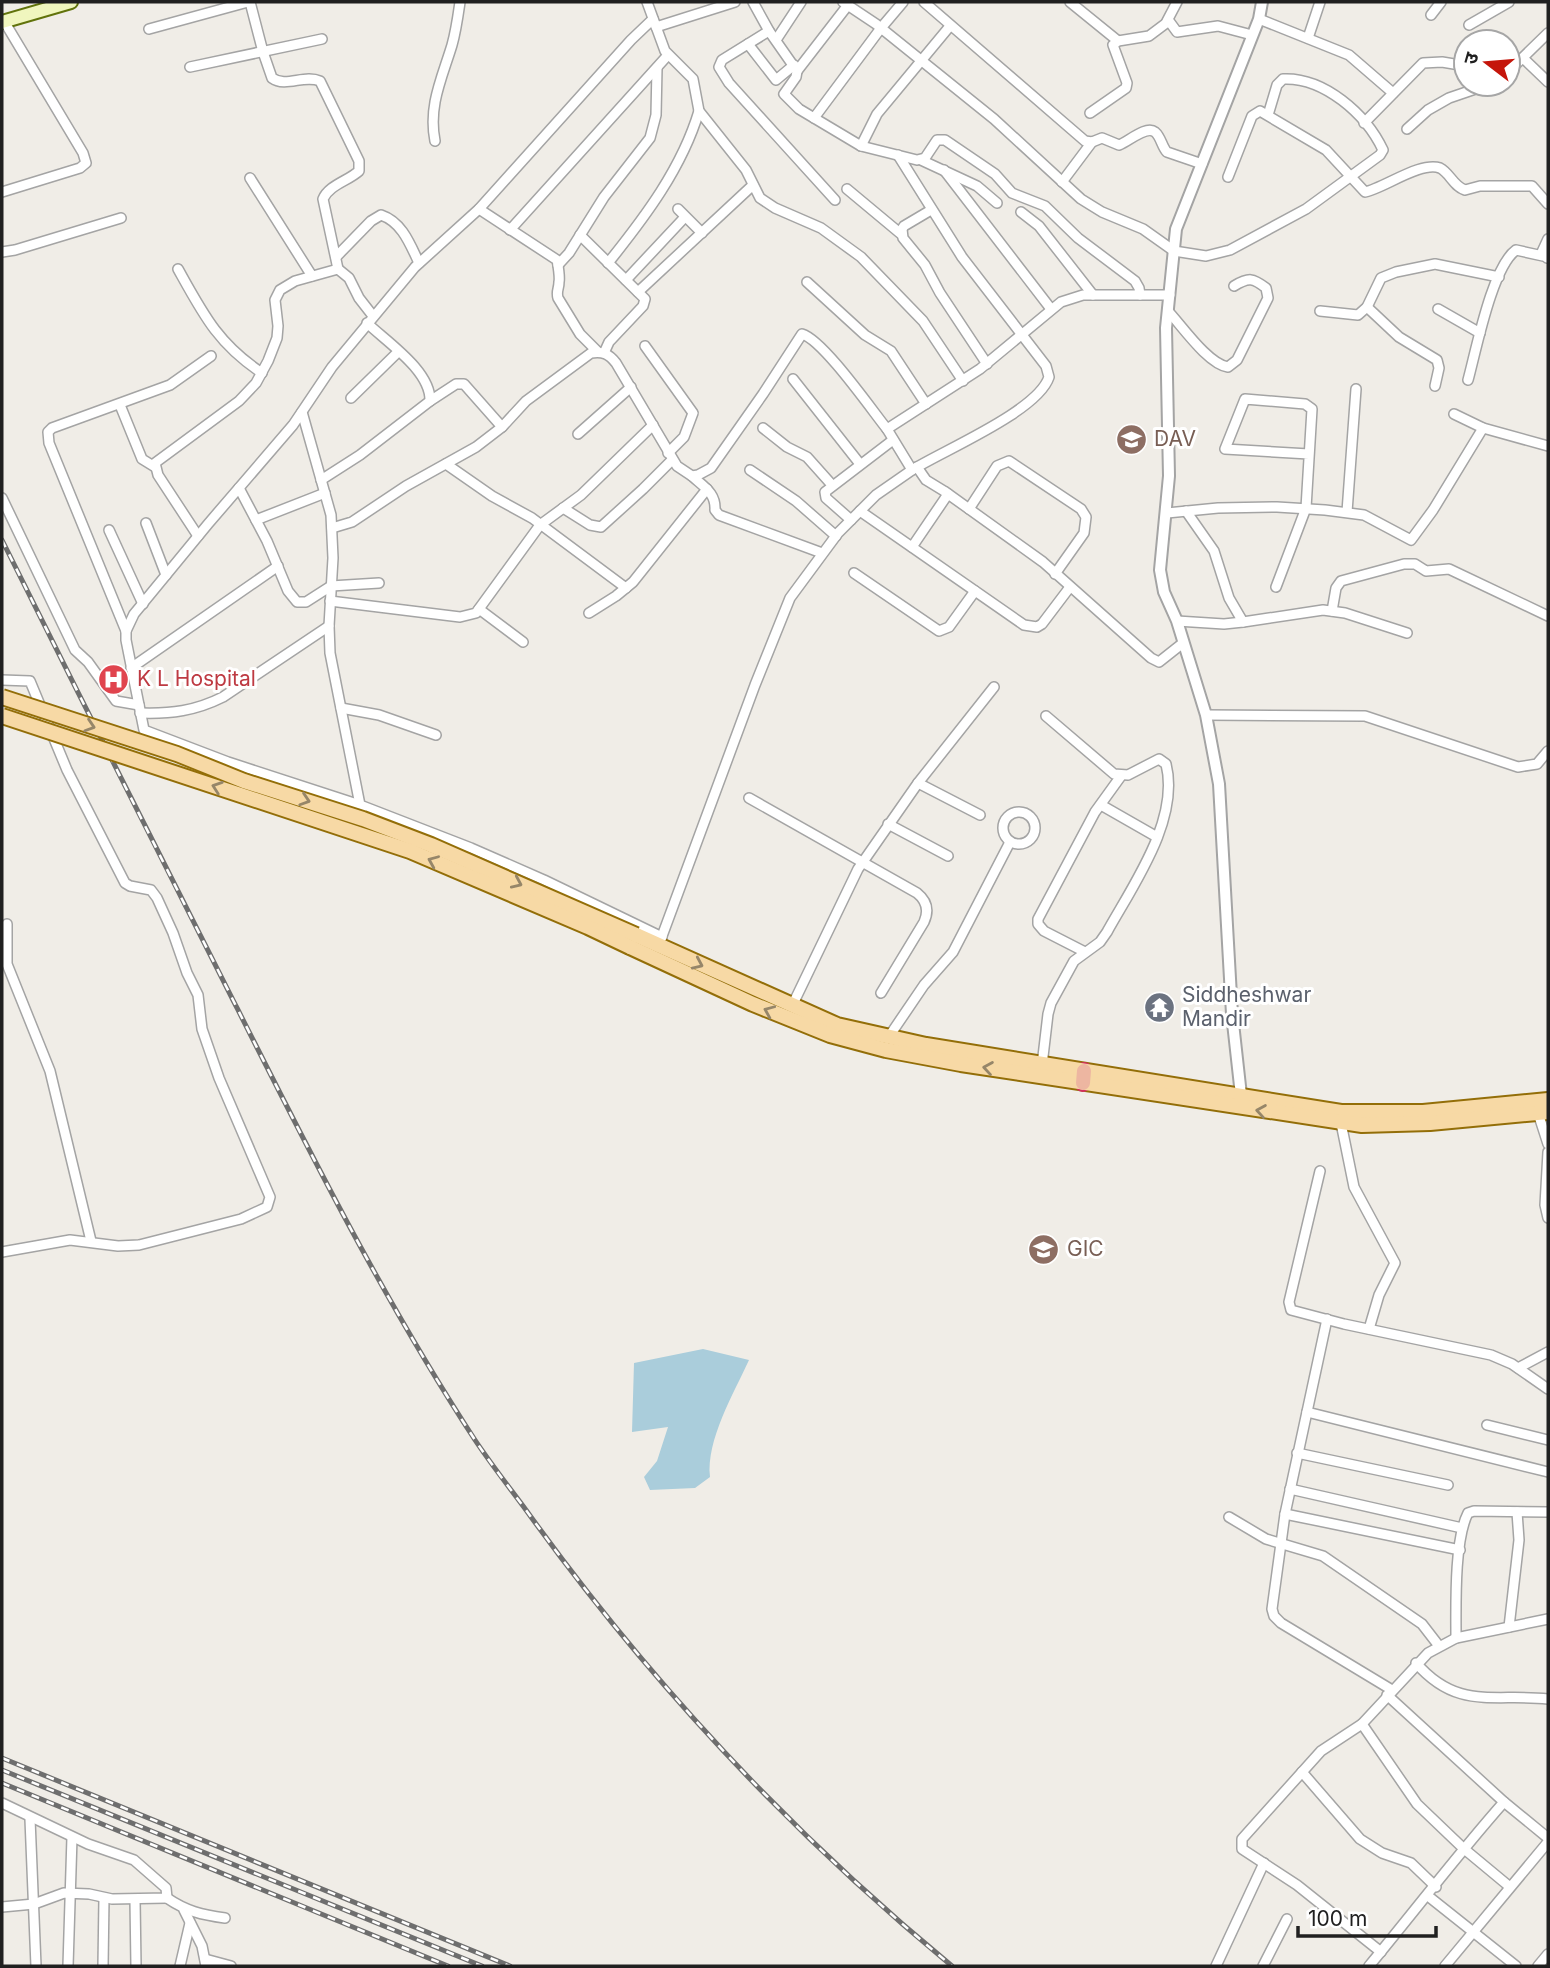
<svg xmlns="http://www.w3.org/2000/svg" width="1550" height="1968" viewBox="0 0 1550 1968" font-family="Inter,'Noto Sans Devanagari',sans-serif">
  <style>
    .water { fill: #aacddb }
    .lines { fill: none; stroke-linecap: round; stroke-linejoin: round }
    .minor-casing { stroke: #a4a4a4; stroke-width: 12 }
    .tertiary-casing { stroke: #a4a4a4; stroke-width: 14 }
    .secondary-casing { stroke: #61730b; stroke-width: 16 }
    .primary-casing { stroke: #936e08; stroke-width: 18 }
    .trunk-casing { stroke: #d2305d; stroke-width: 18 }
    .minor { stroke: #fff; stroke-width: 9 }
    .tertiary { stroke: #fff; stroke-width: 10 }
    .secondary { stroke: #f0f6be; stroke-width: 12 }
    .primary { stroke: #f7d9a5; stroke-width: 14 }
    .trunk { stroke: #edb6a1; stroke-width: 14 }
    .rail-casing { stroke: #6e6e6e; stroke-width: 5 }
    .rail { stroke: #fff; stroke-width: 2.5; stroke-dasharray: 8; stroke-linecap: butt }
    .primary-bridge-casing { stroke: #936e08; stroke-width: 18; stroke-linecap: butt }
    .primary-bridge { stroke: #f7d9a5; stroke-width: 14 }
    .oneway { stroke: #968669 }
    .labels { text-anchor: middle; stroke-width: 6; stroke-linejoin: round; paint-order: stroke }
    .education-label { font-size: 21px; fill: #785e54; stroke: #fff; text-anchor: start }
    .health-label { font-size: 21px; fill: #be3a42; stroke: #fff; text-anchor: start }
    .worship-label { font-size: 21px; fill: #5b616d; stroke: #fff; text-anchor: start }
  </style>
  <rect width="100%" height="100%" fill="#f0ede7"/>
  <path class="water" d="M703 1349 749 1360C734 1393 706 1440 710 1477L695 1488 650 1490 644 1477 657 1461 668 1427 632 1432 634 1363Z"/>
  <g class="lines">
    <defs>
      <g id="minor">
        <path d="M250 2 263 52 272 78C286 88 304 74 320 81L359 161V171C348 181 329 185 323 199L338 269"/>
        <polyline points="647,2 665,51 693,79 699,111 746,170 760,198 775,208 821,228 861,257 923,321 963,381"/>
        <polyline points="753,2 769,31 797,71 796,77 784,94 799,109 861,146 917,160 925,158 937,140 945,140 995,174 1012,193 1045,206 1078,238 1135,281 1139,288 1140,295"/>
        <path d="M843 2 876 24 994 119 1081 199 1102 212 1143 229 1174 251 1206 256 1230 250 1306 209 1380 155 1383 150C1366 114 1324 77 1283 79L1277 85 1268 115"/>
        <path d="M924 2 1085 141 1092 142 1102 138 1119 145C1128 142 1146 125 1155 132 1161 137 1162 147 1167 152L1202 164"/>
        <polyline points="1070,2 1118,41"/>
        <polyline points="1431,15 1441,2"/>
        <polyline points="1259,19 1349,55 1393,93"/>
        <polyline points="1167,21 1177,2"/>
        <polyline points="1469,25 1509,2"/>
        <polyline points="656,27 735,2"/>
        <polyline points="149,29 248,2"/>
        <polyline points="769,31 722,60 719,67 729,83 835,200"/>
        <polyline points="1308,38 1320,2"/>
        <polyline points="776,40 801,2"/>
        <polyline points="748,44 776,80 794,65"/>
        <polyline points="1523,58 1548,82"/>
        <polyline points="190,67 322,39"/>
        <polyline points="797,71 848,5"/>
        <polyline points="1508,72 1548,33"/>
        <polyline points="1090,113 1126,88 1127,83 1113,45 1118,41 1149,36 1169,21 1177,32 1218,26 1252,35"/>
        <polyline points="814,118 881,28 903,2"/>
        <polyline points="1364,123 1423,63 1442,62 1466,66"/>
        <polyline points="1407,129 1428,110 1449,98 1490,84"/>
        <path d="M435 141C428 106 442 78 452 45 456 31 458 16 460 2"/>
        <polyline points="861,146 877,114 950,26"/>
        <path d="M898 155 962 257 1046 366 1049 377C1038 411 944 450 912 470"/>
        <polyline points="921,160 977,186 997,203"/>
        <polyline points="944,170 1051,309"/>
        <path d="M1228 177 1252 116 1260 111 1326 150 1365 192C1384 188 1421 161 1440 168 1450 173 1453 186 1465 190L1480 186H1532L1548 204"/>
        <polyline points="250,178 312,276"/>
        <polyline points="1062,182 1092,142"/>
        <polyline points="847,189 901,234"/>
        <polyline points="2,192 80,168 86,163 83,153 4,21"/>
        <path d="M479 209 557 260C558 264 560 278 559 282 559 289 556 291 558 298L580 334 598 352"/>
        <polyline points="678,209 702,233"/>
        <polyline points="931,210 904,226 902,229 903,238 925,265 940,293 987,364"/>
        <polyline points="1021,212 1039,226 1093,295"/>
        <polyline points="510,230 668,55"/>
        <polyline points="580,235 645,299 643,306 609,342 604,353"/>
        <polyline points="2,252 15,250 121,218"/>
        <path d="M336 257 371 221 381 215C402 222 410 244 419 263"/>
        <polyline points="1547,258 1542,252 1548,239"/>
        <path d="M608 263C645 217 682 168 699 111"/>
        <polyline points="558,265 569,253 604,197 650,138 656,115 657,68"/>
        <path d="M178 269C203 314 218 344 262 373"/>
        <polyline points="626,280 685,217"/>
        <polyline points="807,282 865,335 891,351 926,404"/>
        <polyline points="638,292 753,185"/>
        <polyline points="1367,307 1399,337 1437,360 1439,368 1435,386"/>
        <polyline points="1438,309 1480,333"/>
        <path d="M1168 311C1182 326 1208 364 1228 367L1237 360 1268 298 1266 288C1253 278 1249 277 1234 286"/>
        <polyline points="1320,311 1358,315 1367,307 1381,278 1396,272 1435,264 1499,277"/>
        <polyline points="645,346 693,413 684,437 668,453"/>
        <polyline points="793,379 860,464"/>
        <path d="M1468 380C1476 351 1492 267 1516 250L1543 256"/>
        <polyline points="351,398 398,352"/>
        <polyline points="430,401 456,384 464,384 502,427"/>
        <polyline points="120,405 142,459 155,467"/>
        <polyline points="302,412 331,515 333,558 329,626 330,653 360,805 471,848 544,880 662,937"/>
        <polyline points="1454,414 1483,428 1548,446"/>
        <polyline points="763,428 787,447 807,457 832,485"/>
        <polyline points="578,434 631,387"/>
        <polyline points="446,464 492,496 532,518 626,588"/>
        <polyline points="917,467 926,480 944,491 1043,562 1151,658 1159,662 1183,643"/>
        <polyline points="750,470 796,501 836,536"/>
        <path d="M692 476C704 487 716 493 715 510L719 515 822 553"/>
        <path d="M321 480 360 455 430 401C431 371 387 342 367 323"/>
        <polyline points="239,488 267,541 288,591 297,602 306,602 331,586 379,583"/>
        <polyline points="2,498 75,650 88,662 116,701 139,705"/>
        <polyline points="563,508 590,525 601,527 643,489 672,460"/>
        <polyline points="969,509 997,466 1009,461 1081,509 1086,517 1084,533 1055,574"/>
        <polyline points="860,511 1024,625 1037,627 1042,624 1070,587"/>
        <polyline points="1347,512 1356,389"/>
        <polyline points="1167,513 1218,508 1277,507 1325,510 1364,515 1411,540 1433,510 1483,428"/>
        <polyline points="256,520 325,493"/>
        <polyline points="851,520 826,498 825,492 893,440"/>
        <polyline points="146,523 166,575"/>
        <path d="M332 528 352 522 406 486 476 447 502 427 526 401 591 353C603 351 609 354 616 363L677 466 692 476 698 475 711 468 763 394 802 334C823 340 871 409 887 429"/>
        <polyline points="109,530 143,604"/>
        <polyline points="198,536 158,475 155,463 239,401 256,383 268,361 277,338 278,326 275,300 280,290 295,281 338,269 349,278 359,298 373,316"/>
        <polyline points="912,547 948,494"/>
        <polyline points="854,573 939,631 949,627 975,591"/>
        <polyline points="1276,587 1306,508 1312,409 1305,404 1245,399 1225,449 1309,454"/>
        <polyline points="330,601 460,617 476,613 540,525 581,495 653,425"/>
        <polyline points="479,609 523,642"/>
        <polyline points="1332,611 1336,588 1341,581 1404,564 1415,564 1426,571 1449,569 1548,616"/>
        <polyline points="589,613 616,596 633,582 707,489"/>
        <polyline points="1177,621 1224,624 1243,622 1229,598 1214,551 1186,511"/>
        <polyline points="1243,622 1323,610 1345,613 1407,633"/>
        <polyline points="126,631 49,443 48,432 52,428 170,385 211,356"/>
        <polyline points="131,668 278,566"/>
        <polyline points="2,680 30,681 67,770 125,883 130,886 151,890 157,898 173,933 187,973 198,995 202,1029 219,1078 270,1197 267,1207 241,1219 139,1245 118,1246 70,1240 2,1252"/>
        <polyline points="341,708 379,715 436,735"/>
        <path d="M140 713C171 714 195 711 223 697L329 626"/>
        <polyline points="1206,715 1365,716 1518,767 1537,764 1548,751"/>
        <polyline points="918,783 980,815"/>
        <path d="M749 798 917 893C927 901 929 911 924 922L881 993"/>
        <polyline points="360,805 228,762 144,730 126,640 126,631 134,614 208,524 293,425 332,367 415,267 479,209 631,40 653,19"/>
        <polyline points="1101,805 1157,837"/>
        <circle cx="1019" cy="828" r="16"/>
        <polyline points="888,824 948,856"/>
        <polyline points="7,924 7,964 50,1071 91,1241"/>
        <polyline points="658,947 755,685 790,598 838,533 876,495 912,470 887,429 980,369 1061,302 1083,295 1170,295"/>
        <polyline points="1085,952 1044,931 1038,924 1038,919 1095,812 1121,776"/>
        <polyline points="792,1006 858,869 918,783 994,687"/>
        <polyline points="888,1038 924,985 953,952 1010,842"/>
        <path d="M1042 1065 1048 1014 1051 1003 1074 961 1100 942 1107 932C1133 885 1180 820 1166 764L1159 759 1128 775 1114 774 1046 716"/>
        <polyline points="1538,1113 1548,1144"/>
        <polyline points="1341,1123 1354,1187 1395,1263 1379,1295 1369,1329"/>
        <polyline points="1548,1152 1545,1205 1548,1218"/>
        <polyline points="1320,1171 1289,1302 1291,1310 1344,1324 1491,1355 1512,1364 1548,1389"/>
        <polyline points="1327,1319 1285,1514 1272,1609 1274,1616 1281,1623 1392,1690"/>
        <polyline points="1518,1368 1548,1352"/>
        <polyline points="1307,1412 1548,1472"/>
        <polyline points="1487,1425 1548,1440"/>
        <polyline points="1297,1453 1448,1485"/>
        <polyline points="1290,1489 1462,1528"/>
        <polyline points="1285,1514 1460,1550"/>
        <polyline points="1229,1517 1266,1539 1323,1556 1422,1624 1439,1646"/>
        <polyline points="1509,1627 1519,1540 1517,1512"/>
        <path d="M1456 1638C1456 1607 1454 1540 1468 1513L1474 1511 1548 1512"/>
        <path d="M1416 1663C1458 1711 1494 1693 1548 1699"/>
        <polyline points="1387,1695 1504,1802 1548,1838"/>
        <polyline points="1362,1724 1417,1804 1463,1848 1510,1887"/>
        <polyline points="1302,1772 1360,1839 1382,1853 1411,1863 1436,1887"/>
        <polyline points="2,1803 88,1844 134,1860 166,1888 167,1898 112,1899 89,1894 64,1893 34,1904 2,1907"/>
        <polyline points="30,1819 36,1966"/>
        <polyline points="1428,1896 1516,1966"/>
        <path d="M167 1898C186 1911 202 1915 225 1918"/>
        <polyline points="135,1900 136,1966"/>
        <polyline points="184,1910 202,1946 206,1966"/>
        <polyline points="1381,1952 1297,1885 1242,1849 1242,1839 1321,1751 1362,1724 1428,1653 1456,1638 1548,1619"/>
        <polyline points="205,1959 231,1966"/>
        <polyline points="68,1966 72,1837"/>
        <polyline points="103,1966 104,1898"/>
        <polyline points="180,1966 190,1923"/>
        <polyline points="1216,1966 1264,1863"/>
        <polyline points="1263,1966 1287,1919"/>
        <path d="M1369 1966C1414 1912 1457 1855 1504 1802"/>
        <polyline points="1445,1966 1548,1842"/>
        <polyline points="1538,1966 1548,1954"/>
      </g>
      <polyline id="tertiary" points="1241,1095 1232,1014 1219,784 1206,715 1177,621 1164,592 1160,570 1169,476 1166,328 1176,229 1259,19 1262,2"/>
      <polyline id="secondary" points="2,22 71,2"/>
      <g id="primary">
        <polyline points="636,935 837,1025 926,1045 1341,1112 1423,1112 1548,1100"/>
        <polyline points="630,947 753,1004 830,1035 886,1050 961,1064 1362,1125 1430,1123 1548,1112"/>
      </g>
      <polyline id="trunk" points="1083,1083 1084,1071"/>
    </defs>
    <use href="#minor" class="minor-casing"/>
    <use href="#tertiary" class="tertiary-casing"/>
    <use href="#secondary" class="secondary-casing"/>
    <use href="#primary" class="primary-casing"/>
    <use href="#trunk" class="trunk-casing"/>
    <use href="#minor" class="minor"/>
    <use href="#tertiary" class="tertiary"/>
    <use href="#secondary" class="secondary"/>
    <use href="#primary" class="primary"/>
    <use href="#trunk" class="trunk"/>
    <defs>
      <g id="rail">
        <path d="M2 540C78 693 155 846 232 998 308 1149 383 1299 475 1440 491 1464 509 1487 526 1510 648 1680 791 1833 952 1966"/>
        <polyline points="2,1758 510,1966"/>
        <polyline points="2,1770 482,1966"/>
        <polyline points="2,1783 448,1966"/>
      </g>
    </defs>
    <use href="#rail" class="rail-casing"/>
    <use href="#rail" class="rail"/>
    <defs>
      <g id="primary-bridge">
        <polyline points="2,697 177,754 244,781 363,819 431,845 636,935"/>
        <polyline points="2,716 410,851 588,927 630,947"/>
      </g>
    </defs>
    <use href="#primary-bridge" class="primary-bridge-casing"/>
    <use href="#primary-bridge" class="primary-bridge"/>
  </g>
  <defs><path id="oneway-chevron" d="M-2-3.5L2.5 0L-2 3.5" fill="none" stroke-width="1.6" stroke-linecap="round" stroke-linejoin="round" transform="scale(1.75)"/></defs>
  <g class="oneway">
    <use href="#oneway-chevron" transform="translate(90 726) rotate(18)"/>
    <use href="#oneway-chevron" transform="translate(217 787) rotate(-161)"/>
    <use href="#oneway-chevron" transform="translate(305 800) rotate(18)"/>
    <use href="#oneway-chevron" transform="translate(433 861) rotate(-157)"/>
    <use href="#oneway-chevron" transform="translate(517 883) rotate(24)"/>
    <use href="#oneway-chevron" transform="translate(698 964) rotate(24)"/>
    <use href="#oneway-chevron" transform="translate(769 1011) rotate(-157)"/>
    <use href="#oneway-chevron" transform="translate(988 1068) rotate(-171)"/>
    <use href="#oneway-chevron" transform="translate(1261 1111) rotate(-171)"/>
  </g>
  <defs>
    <symbol id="school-disc" viewBox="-11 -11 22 22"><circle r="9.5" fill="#8d6e63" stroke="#fff"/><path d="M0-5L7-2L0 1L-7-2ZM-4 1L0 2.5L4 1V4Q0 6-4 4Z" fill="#fff"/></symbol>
    <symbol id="hospital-disc" viewBox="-11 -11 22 22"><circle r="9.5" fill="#e0444e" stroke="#fff"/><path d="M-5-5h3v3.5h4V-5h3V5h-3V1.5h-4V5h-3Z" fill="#fff"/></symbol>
    <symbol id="temple-disc" viewBox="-11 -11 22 22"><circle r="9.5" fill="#6b7280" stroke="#fff"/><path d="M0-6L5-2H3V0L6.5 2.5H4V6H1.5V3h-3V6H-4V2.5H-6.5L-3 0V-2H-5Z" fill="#fff"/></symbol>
  </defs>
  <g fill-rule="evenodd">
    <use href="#school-disc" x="1114" y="422" width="35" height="35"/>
    <use href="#hospital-disc" x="96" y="662" width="35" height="35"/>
    <use href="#temple-disc" x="1142" y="990" width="35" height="35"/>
    <use href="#school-disc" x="1026" y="1232" width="35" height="35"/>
  </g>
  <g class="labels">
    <g class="education-label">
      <text x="1154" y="446">DAV</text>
      <text x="1067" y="1256">GIC</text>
    </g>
    <g class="health-label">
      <text x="137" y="686">K L Hospital</text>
    </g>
    <g class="worship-label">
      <text x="1182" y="1002">Siddheshwar<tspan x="1182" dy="24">Mandir</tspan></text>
    </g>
  </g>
  <rect width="1550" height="1968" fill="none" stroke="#202020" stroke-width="7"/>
  <g transform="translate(1487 63) rotate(286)"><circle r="33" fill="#ffffff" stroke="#a6a6a6" stroke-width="2"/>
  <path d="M0-5L12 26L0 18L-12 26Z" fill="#c5160b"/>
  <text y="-10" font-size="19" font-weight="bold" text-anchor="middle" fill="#202020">उ</text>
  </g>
  <path d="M1298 1926v10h138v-10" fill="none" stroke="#202020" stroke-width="3.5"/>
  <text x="1308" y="1926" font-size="21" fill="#202020" stroke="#ffffff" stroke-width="5" paint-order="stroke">100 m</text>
</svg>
